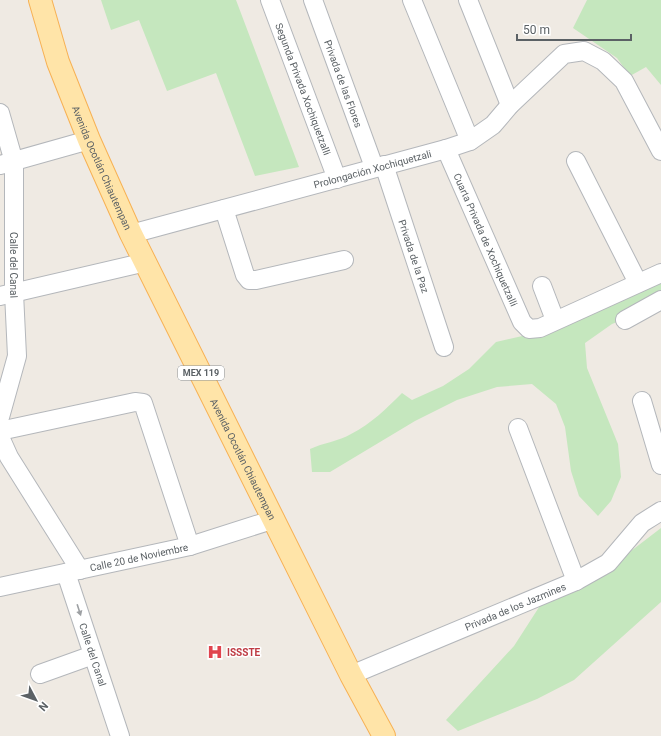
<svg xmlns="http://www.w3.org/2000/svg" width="661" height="736" viewBox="0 0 661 736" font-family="Roboto,sans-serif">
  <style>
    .green { fill: #c5e7be }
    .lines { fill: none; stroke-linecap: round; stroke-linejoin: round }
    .street-casing { stroke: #b4b7bb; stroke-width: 20 }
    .primary-casing { stroke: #f7b154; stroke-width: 24 }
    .street { stroke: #fff; stroke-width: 18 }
    .primary { stroke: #ffe4a8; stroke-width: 22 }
    .oneway { fill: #9da0a3 }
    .labels { text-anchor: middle; stroke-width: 3; stroke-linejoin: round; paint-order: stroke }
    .shield { fill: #fff; stroke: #8c9093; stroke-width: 1 }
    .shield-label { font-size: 9px; font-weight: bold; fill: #5b6165 }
    .street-label { font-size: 10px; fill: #5b6165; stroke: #fff }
    .health-label { font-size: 10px; font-weight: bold; fill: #be3a42; stroke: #fff; text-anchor: start }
  </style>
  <rect width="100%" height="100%" fill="#efeae3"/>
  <g class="green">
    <polygon points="101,0 236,0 299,167 255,176 216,73 167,91 139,20 111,30"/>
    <polygon points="587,0 661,0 661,85 646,67 630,76 617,58 573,28"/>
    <path d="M661 276V305L612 324 585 343 587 368 618 444 621 477 611 501 598 516 579 496 571 471 565 427 556 404 532 384 497 387 457 400 415 421 330 472H312L310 449C323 443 339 441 351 434 371 424 387 408 402 393L412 400 443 386 469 369 496 342 540 332Z"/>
    <polygon points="661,528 661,602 574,680 537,699 458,731 446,720 514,646 543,601 601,574"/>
  </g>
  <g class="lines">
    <defs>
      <g id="street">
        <path id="s1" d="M270 0 337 179"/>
        <path id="s2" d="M313 0 374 167"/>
        <polyline points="412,0 470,141"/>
        <polyline points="468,0 510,105"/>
        <path id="s3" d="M0 113 14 162V293L17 356 0 417"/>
        <path id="s4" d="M446 149 522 322 529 329 540 328 661 273"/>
        <polyline points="576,161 638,283"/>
        <polyline points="0,165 89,140"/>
        <path id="s5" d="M384 165 444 347"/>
        <polyline points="224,209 245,275 249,280 256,280 344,260"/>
        <path id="s6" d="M131 234 446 149 470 141 493 125 510 105 564 54 584 51 603 61 624 81 661 151"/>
        <polyline points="542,286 555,320"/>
        <polyline points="0,296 146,262"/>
        <polyline points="625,320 661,300"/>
        <polyline points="642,401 661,465"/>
        <polyline points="518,428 576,581"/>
        <polyline points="0,431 135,402 143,403 190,546"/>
        <polyline points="0,437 9,457 80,570"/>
        <path id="s7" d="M66 573 120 736"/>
        <path id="s8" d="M0 587 190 546 275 519"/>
        <polyline points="40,674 93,655"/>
        <path id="s9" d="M351 675 576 581 608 563 642 523 661 511"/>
      </g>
      <g id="primary">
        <path id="s10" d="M40 0 58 62 89 140 131 234 351 675 384 736"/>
      </g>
    </defs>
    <use href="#street" class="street-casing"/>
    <use href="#primary" class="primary-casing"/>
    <use href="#street" class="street"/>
    <use href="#primary" class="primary"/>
  </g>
  <defs><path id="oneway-solid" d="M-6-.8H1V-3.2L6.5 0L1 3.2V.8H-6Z"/></defs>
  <use class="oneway" href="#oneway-solid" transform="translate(79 610) rotate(72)"/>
  <defs>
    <symbol id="hospital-bare" viewBox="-9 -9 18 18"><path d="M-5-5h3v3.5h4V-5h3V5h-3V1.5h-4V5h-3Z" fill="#e0444e" stroke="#fff" stroke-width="2.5" paint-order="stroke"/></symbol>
  </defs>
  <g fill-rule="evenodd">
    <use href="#hospital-bare" x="204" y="641" width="22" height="22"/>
  </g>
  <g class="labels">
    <rect class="shield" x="178" y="366" width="46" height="14" rx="3"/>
    <g class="shield-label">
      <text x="201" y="376">MEX 119</text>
    </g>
    <g class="street-label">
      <text dy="4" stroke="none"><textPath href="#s2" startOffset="89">Privada de las Flores</textPath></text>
      <text dy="4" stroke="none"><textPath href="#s1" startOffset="95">Segunda Privada Xochiquetzalli</textPath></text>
      <text dy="4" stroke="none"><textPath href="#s10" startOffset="179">Avenida Ocotlán Chiautempan</textPath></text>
      <text dy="4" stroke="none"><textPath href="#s6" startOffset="250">Prolongación Xochiquetzali</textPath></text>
      <text dy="4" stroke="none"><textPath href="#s4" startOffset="99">Cuarta Privada de Xochiquetzalli</textPath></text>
      <text dy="4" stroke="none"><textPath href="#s5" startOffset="96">Privada de la Paz</textPath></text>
      <text dy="4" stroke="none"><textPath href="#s3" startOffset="154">Calle del Canal</textPath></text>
      <text dy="4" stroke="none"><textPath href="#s10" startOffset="503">Avenida Ocotlán Chiautempan</textPath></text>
      <text dy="4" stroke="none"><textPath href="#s8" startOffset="142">Calle 20 de Noviembre</textPath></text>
      <text dy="4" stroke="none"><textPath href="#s9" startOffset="178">Privada de los Jazmines</textPath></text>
      <text dy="4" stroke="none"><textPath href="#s7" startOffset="86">Calle del Canal</textPath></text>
    </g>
    <g class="health-label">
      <text x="227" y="656">ISSSTE</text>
    </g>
  </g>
  <g transform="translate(36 700) rotate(131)" stroke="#ffffff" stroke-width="3" paint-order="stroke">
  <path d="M0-3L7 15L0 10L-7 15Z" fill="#5b6165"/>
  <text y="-6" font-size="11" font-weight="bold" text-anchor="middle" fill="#5b6165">N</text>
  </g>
  <path d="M517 34v6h114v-6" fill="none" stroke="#5b6165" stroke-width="2"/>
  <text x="523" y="34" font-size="12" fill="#5b6165" stroke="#ffffff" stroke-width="3" paint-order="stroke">50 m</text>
</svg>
